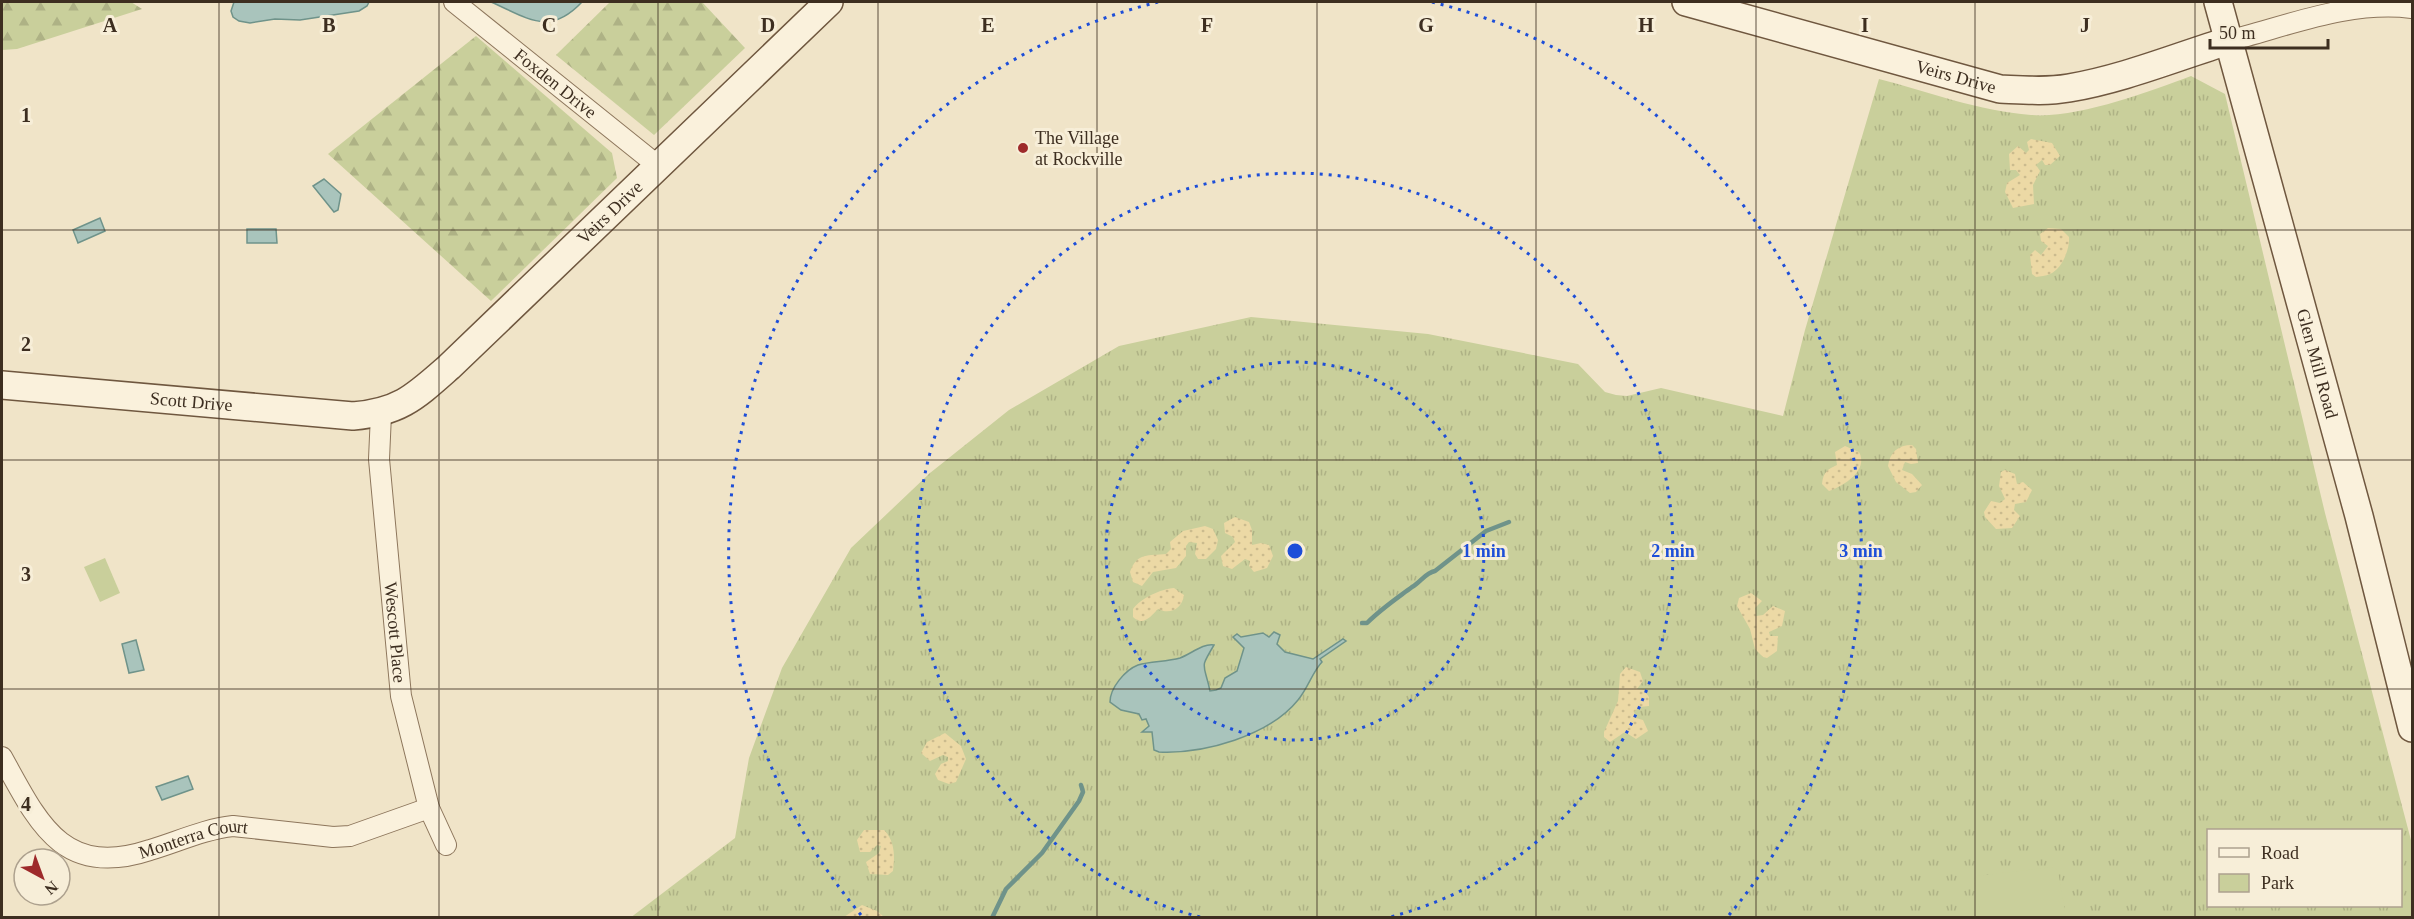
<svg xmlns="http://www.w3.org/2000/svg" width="2414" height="919" viewBox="0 0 2414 919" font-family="Georgia,serif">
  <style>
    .grass { fill: url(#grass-tufts); fill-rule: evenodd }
    .forest { fill: url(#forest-firs) }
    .sand { fill: url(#sand-dots) }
    .park { fill: #c9cf9b }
    .water { fill: #a9c4bc; stroke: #6f938a; stroke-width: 1.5 }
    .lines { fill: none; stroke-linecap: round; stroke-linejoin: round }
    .stream { stroke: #6f938a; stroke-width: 4.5 }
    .street-casing { stroke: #8d765c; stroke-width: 22 }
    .secondary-casing { stroke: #6f573f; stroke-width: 30 }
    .street { stroke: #faf1dc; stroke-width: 20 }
    .secondary { stroke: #faf1dc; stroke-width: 27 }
    .grid { fill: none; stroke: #3d2e20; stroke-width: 1.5; stroke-opacity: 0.55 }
    .ring { fill: none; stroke: #1d4ed8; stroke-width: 3; stroke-dasharray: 3 6 }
    .poi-dot { fill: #9e2a2b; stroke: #f7eed8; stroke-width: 2 }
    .labels { text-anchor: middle; stroke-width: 6; stroke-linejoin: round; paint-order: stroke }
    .street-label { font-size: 18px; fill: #3d2e20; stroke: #f7eed8 }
    .poi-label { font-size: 18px; fill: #3d2e20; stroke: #f7eed8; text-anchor: start }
    .grid-label { font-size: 20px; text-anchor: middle; font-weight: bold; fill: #3d2e20; stroke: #f7eed8; stroke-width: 6; stroke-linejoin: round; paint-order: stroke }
    .centre { fill: #1d4ed8; stroke: #f7eed8; stroke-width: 3 }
    .ring-label { font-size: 18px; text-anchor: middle; font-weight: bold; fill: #1d4ed8; stroke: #f7eed8; stroke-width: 6; stroke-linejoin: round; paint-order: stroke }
  </style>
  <defs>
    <pattern id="grass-tufts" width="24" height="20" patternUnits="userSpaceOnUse" patternTransform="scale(1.5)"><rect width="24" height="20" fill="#c9cf9b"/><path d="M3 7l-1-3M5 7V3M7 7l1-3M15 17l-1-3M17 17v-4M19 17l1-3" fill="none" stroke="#aeb285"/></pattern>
    <pattern id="forest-firs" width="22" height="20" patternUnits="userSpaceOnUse" patternTransform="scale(1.5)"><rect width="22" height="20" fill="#c9cf9b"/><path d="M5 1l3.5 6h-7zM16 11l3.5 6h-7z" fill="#aeb285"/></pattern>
    <pattern id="sand-dots" width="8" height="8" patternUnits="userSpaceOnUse" patternTransform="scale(1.5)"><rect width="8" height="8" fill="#ecd9a5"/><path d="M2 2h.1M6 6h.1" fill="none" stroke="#cbbb8e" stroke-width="1.8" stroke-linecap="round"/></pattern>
  </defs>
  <rect width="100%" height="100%" fill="#f0e4c8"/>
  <path class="grass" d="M2191 76 2225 94 2325 513 2412 844V917L630 918 735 838 749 758 782 668 851 548 930 473 1009 410 1119 346 1251 317 1428 334 1578 364 1605 392 1616 395 1627 396 1661 388 1783 416 1805 330 1879 79C1929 92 1979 111 2031 115 2076 119 2148 92 2191 76ZM2208 830H2400V906H2208Z"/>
  <g class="forest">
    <polygon points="2,2 131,2 142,9 17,49 2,50"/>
    <polygon points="610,2 702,2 745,48 654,135 556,55"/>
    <polygon points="476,36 612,153 617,178 491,301 328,154"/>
  </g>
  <g class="sand">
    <polygon points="2031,139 2052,143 2060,156 2050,165 2045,165 2042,160 2036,165 2040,171 2033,185 2034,204 2013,208 2005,192 2007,183 2020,175 2016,170 2010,170 2009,154 2018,146 2026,153 2029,150 2027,142"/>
    <path d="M2048 228 2061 229 2069 237C2070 249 2062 269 2050 274 2046 276 2040 276 2036 277L2032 274 2030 255 2035 250 2041 255 2048 246 2041 241 2040 234Z"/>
    <path d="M1912 445 1916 449 1918 463 1911 464 1905 462 1902 470 1912 474 1922 485 1916 492 1910 493 1896 482 1888 466C1890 452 1898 445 1912 445Z"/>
    <path d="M1845 446 1859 452C1869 470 1844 486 1829 491L1822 484C1823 472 1828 469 1837 465L1835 452Z"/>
    <polygon points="2005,470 2015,474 2017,484 2023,482 2032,490 2026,502 2015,504 2014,510 2020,516 2012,528 1996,529 1985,517 1984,512 1991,501 2000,503 2005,499 1999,486 2001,472"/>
    <polygon points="1235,517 1249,522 1252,530 1252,545 1261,543 1269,545 1273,556 1267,568 1254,572 1249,566 1250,561 1245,559 1232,569 1223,566 1221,556 1235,542 1233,537 1225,533 1224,523"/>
    <path d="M1205 526 1213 529 1218 540 1216 549 1206 559H1198L1195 554 1197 543 1189 542 1186 546V556L1176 568 1153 572 1142 586 1133 582 1130 572C1137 552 1149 556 1166 554L1171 549 1170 542 1183 531Z"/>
    <path d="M1174 588 1184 595C1182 609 1170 615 1158 609 1151 616 1143 627 1133 617V609C1141 598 1161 589 1174 588Z"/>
    <polygon points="1751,593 1762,601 1755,608 1756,616 1763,615 1773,606 1785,611 1782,626 1769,632 1770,636 1778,636 1777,651 1767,658 1763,657 1755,649 1750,629 1737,606 1739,598"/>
    <polygon points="1626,667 1640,672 1643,681 1637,689 1644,690 1649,697 1649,706 1639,707 1634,712 1636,718 1643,720 1648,731 1636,739 1625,732 1610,742 1604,737 1604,732 1618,701 1620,674"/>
    <polygon points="945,733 961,746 966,759 956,782 949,784 938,780 935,774 941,764 948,761 948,757 943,755 930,761 921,753 927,742"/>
    <path d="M864 830H884C895 841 895 857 893 871L888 875 870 874 866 862 879 853 881 846 877 845 870 852H860L857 840Z"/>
    <polygon points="862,905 877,911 884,917 844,917"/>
  </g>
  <g class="park">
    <polygon points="105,558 120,593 100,602 84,567"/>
    <polygon points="2053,867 2058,871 2066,917 1981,917 1974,880 1977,876"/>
  </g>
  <g class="water">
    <polygon points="234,2 369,2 367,6 359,11 300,20 275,19 250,23 239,21 233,17 231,11"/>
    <path d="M491 2H582C549 37 528 18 491 2Z"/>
    <polygon points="324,179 341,194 338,210 334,212 313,186"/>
    <polygon points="100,218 105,231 78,243 73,230"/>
    <polygon points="247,229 276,229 277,243 247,243"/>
    <path d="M1274 632 1280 635 1277 644 1285 652 1313 659 1343 639 1346 641 1320 659 1322 662C1313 671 1308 688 1298 700 1269 736 1204 754 1159 752L1154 750 1152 732H1142L1149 726 1146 719 1142 720 1139 714 1121 710 1110 702C1110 688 1125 670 1138 665 1151 661 1166 662 1180 658 1191 654 1203 643 1214 645 1199 670 1204 662 1210 691L1216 690 1221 688 1225 678 1237 671 1244 648 1233 637 1237 634 1241 637 1263 633 1269 637Z"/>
    <polygon points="136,640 144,670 129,673 122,644"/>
    <polygon points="188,776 193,789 162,800 156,787"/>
  </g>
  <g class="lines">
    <g class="stream">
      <path d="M1362 623H1367C1381 609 1396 599 1412 587 1421 582 1425 573 1435 571L1486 531 1509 522"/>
      <polyline points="992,918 1006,889 1042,853 1079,801 1083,792 1081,785"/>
    </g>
    <defs>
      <g id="street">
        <path id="s1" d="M454 2 657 165"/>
        <path d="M2228 41C2288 26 2349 0 2412 8"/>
        <path id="s2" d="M381 414 379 459 401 696 429 808 446 845"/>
        <path id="s3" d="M2 757C38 822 62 879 150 850 177 842 205 829 233 826L333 837 350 836 429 808"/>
      </g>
      <g id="secondary">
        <path id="s4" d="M1686 2 2000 89C2023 90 2046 92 2069 88 2123 79 2176 57 2228 41"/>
        <path id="s5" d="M2218 2 2359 516 2412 728"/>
        <path id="s6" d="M2 385 353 416C400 412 415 397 449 367L829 2"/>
      </g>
    </defs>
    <use href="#street" class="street-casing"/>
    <use href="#secondary" class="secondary-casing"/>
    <use href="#street" class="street"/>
    <use href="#secondary" class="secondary"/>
  </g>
  <path class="grid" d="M219 2V918M439 2V918M658 2V918M878 2V918M1097 2V918M1317 2V918M1536 2V918M1756 2V918M1975 2V918M2195 2V918M2 230H2412M2 460H2412M2 689H2412"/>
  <g class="ring">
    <circle cx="1295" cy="551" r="189"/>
    <path d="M1200 917A378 378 0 1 1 1390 917"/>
    <path d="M861 915A566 566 0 0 1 1158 2M1432 2A566 566 0 0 1 1729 915"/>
  </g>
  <circle class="poi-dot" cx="1023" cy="148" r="6"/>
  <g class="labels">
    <g class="street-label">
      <text dy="6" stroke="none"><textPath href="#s4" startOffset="280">Veirs Drive</textPath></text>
      <text dy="6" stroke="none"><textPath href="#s1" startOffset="130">Foxden Drive</textPath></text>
      <text dy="6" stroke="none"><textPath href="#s6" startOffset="686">Veirs Drive</textPath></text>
      <text dy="6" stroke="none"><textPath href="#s5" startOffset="375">Glen Mill Road</textPath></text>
      <text dy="6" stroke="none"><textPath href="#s6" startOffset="190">Scott Drive</textPath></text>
      <text dy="6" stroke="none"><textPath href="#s2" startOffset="219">Wescott Place</textPath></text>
      <text dy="6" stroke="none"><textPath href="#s3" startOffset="243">Monterra Court</textPath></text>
    </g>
    <g class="poi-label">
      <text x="1035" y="144">The Village<tspan x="1035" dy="21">at Rockville</tspan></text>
    </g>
  </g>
  <g class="grid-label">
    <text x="110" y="32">A</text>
    <text x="329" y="32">B</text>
    <text x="549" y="32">C</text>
    <text x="768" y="32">D</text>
    <text x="988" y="32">E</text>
    <text x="1207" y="32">F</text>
    <text x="1426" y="32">G</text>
    <text x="1646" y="32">H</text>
    <text x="1865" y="32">I</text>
    <text x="2085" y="32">J</text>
    <text x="26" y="122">1</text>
    <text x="26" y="351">2</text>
    <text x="26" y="581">3</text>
    <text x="26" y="811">4</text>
  </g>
  <circle cx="1295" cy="551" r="9" class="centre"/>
  <g class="ring-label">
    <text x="1484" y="557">1 min</text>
    <text x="1673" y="557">2 min</text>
    <text x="1861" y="557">3 min</text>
  </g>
  <rect width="2414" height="919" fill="none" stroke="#3d2e20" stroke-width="6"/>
  <rect x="2207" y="829" width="195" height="78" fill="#f7eed8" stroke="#ada18e" stroke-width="1.5"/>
  <rect x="2219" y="848" width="30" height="9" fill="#faf1dc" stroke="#ada18e" stroke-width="1.5"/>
  <text x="2261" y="859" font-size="18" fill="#3d2e20">Road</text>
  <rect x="2219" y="874" width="30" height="18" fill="#c9cf9b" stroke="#ada18e" stroke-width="1.5"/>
  <text x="2261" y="889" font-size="18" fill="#3d2e20">Park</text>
  <g transform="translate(42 877) rotate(139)"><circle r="28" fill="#f7eed8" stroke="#ada18e" stroke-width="1.5"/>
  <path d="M0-4.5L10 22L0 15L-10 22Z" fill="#9e2a2b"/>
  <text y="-9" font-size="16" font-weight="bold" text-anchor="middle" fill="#3d2e20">N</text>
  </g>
  <path d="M2210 39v9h118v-9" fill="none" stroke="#3d2e20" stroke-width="3"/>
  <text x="2219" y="39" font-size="18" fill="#3d2e20" stroke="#f7eed8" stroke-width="4.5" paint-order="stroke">50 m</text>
</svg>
